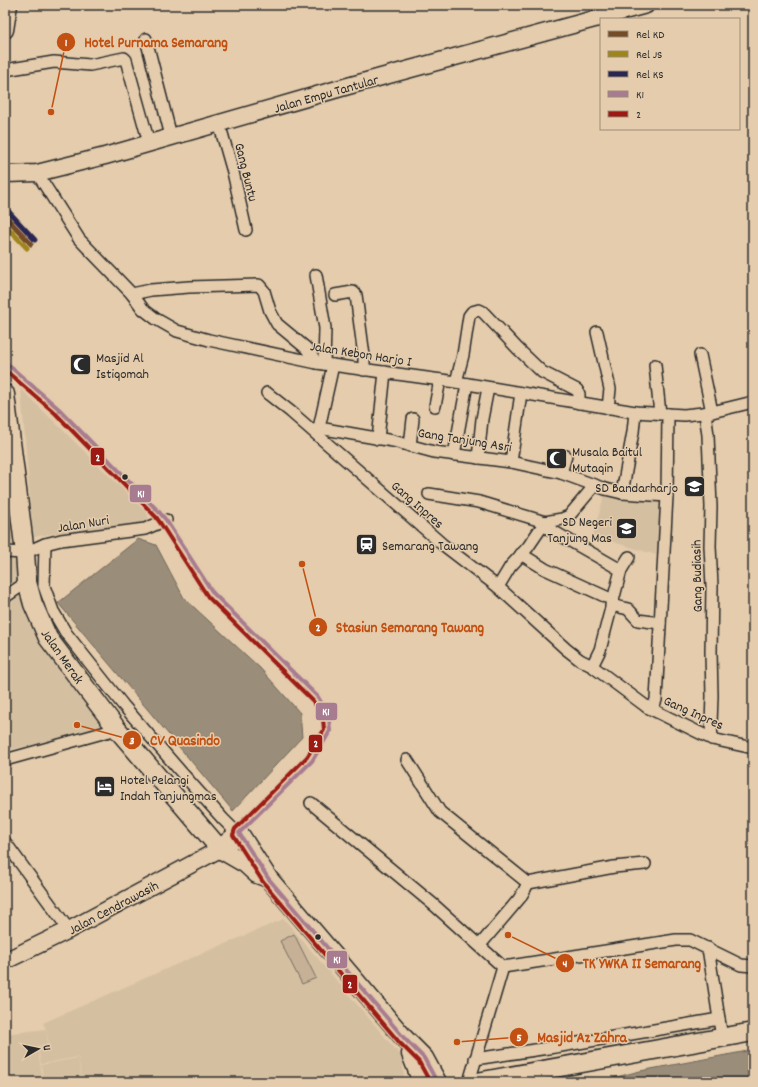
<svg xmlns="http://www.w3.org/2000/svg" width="758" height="1087" viewBox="0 0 758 1087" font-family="Dekko,sans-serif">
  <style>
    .built { fill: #d4bfa1 }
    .green { fill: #c6b197; stroke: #786e61 }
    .water { fill: #9a8d79; stroke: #6e665a }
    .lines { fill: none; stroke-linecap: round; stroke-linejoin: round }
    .street-casing { stroke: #2b2b2b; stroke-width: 14 }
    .secondary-casing { stroke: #2b2b2b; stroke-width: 19 }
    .primary-casing { stroke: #2b2b2b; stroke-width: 21 }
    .street { stroke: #e4ccac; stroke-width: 11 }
    .secondary { stroke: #e4ccac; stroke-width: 16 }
    .primary { stroke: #e4ccac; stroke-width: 18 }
    .bus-1-casing { stroke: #e4ccac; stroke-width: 7 }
    .bus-2-casing { stroke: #e4ccac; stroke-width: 7 }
    .bus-1 { stroke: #a87c90; stroke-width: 4 }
    .bus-2 { stroke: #9c1a13; stroke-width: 4 }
    .rail-1-casing { stroke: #e4ccac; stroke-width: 8 }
    .rail-2-casing { stroke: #e4ccac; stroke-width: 8 }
    .rail-3-casing { stroke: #e4ccac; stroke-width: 8 }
    .rail-1 { stroke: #744c28; stroke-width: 5 }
    .rail-2 { stroke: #9e851a; stroke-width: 5 }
    .rail-3 { stroke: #292853; stroke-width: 5 }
    .bus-dot { fill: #2b2b2b; stroke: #e4ccac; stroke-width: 1.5 }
    .labels { text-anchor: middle; stroke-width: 3; stroke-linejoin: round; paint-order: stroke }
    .street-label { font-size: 14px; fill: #2b2b2b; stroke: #e4ccac }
    .poi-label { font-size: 14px; fill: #2b2b2b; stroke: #e4ccac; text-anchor: start }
    .leader { fill: none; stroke: #c25012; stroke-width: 1.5 }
    .callout-dot { fill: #c25012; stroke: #e4ccac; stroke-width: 1.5 }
    .mark-label { font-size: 12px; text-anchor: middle; font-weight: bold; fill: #fff }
    .callout-label { font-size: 15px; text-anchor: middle; font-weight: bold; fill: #c25012; stroke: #e4ccac; stroke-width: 3; stroke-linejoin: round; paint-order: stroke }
    .line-badge { stroke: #e4ccac; stroke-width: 1.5 }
    .badge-label { font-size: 11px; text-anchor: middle; font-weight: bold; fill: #fff }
  </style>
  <rect width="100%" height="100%" fill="#e4ccac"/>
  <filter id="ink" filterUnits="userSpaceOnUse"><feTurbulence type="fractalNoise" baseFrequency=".025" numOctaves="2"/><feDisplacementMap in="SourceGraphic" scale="8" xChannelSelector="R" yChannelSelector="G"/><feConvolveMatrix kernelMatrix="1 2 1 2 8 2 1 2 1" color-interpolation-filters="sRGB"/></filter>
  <g filter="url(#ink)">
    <g class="built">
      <polygon points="21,389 147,513 149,521 144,524 62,532 33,537"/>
      <polygon points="5,440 27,617 104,728 5,751"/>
      <polygon points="605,492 664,496 657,555 593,536"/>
      <polygon points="284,919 402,1057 404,1076 385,1082 83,1082 78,1057 41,1064 38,1047 49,1045 46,1029 43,1023 189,959"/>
      <polygon points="46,1029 48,1044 37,1046 43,1082 5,1082 5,1034"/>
      <polygon points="78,1058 82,1082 44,1082 41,1065"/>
    </g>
    <polygon class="green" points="294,934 316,978 302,984 280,941"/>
    <g class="water">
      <polygon points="138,539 156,545 184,598 260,668 300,713 302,737 233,811 58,603"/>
      <polygon points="753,1050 753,1082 597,1082 640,1071"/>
    </g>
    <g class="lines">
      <defs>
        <g id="street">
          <polyline points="146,39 171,136"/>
          <polyline points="5,70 54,62 90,65 124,58 126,60 149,143"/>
          <polyline points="219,123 233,172 246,230"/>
          <polyline points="37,173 79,239 132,294 143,309 156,319 177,331 209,340 317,363 456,382 635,412 684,415 712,412 753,402"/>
          <polyline points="316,275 325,328 324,364"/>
          <polyline points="132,294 151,290 189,287 259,285 264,291 270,311 277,324 306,348 317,363"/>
          <polyline points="335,295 353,292 356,295 364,356 364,370"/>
          <polyline points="597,332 610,389 608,408"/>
          <polyline points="700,355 712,412"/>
          <polyline points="333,365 319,428 393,441 434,452 511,462 561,473 605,489 622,493 667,496"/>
          <polyline points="655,365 660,414"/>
          <polyline points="456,382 463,355 469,316 472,312 479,310 483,312 518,349 542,372 577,390 579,394 579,403"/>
          <polyline points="267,393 291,412 442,544 498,587 566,649 580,660 592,666 647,707 712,739 753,748"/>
          <polyline points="435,406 440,380"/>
          <polyline points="705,413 708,435 711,507 710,546 712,586 711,652 712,696 711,724 712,739"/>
          <polyline points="378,439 385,372"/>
          <polyline points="410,446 413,419"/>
          <polyline points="454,455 467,384"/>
          <polyline points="478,458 482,419 488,388"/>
          <polyline points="511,462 521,393"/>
          <polyline points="561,473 566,456"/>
          <polyline points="622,493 633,432 635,412"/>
          <polyline points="429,494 479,502 545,522 528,547 510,567 498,587"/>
          <polyline points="545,522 562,519 569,516 595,485"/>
          <polyline points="544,526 621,570"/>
          <polyline points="45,544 44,586 53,611 66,633 123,705 181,772 223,819 232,828 239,833"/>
          <polyline points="5,552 25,553 45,544 61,540 145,529 166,520"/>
          <polyline points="521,554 545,569 613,600"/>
          <polyline points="5,597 27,582"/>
          <polyline points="611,605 628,609 638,620 660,623"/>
          <polyline points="592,666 600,650 621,570 629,557"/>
          <polyline points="647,707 653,707 656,700 667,496 668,414"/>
          <polyline points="5,760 117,729"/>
          <polyline points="407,760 440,812 528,883 614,867 645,864"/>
          <polyline points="311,803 434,905 503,967 676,940 690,940 741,965 753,966"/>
          <polyline points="5,842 69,930"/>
          <polyline points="480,945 519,899 524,891 528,883"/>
          <polyline points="708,948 722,1038"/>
          <polyline points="475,1059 555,1047 719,1019"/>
          <polyline points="469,1082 503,967"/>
        </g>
        <g id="secondary">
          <polyline points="5,30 9,5"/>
          <polyline points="5,174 37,173 105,156 348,86 646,5"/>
          <polyline points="5,961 69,930 220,849"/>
        </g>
        <g id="primary">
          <polyline points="5,394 25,553 27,582 33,604 48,638 117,729 220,849 246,864 257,874 268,878"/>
          <polyline points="220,849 239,833 268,878 404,1038 424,1058 437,1082"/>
          <polyline points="411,1054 422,1082"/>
          <polyline points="477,1082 753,1032"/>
        </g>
      </defs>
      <use href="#street" class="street-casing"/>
      <use href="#secondary" class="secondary-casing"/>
      <use href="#primary" class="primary-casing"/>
      <use href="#street" class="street"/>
      <use href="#secondary" class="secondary"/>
      <use href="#primary" class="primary"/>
      <defs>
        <polyline id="bus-1" points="5,362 59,409 160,513 166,520 213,593 318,697 329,716 330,731 326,738 312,761 239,833 268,878 404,1038 424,1058 437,1082"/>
        <polyline id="bus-2" points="5,370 55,413 156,517 161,524 208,597 313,701 323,718 324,730 307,757 235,829 233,835 263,882 399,1042 419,1062 430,1082"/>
      </defs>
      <use href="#bus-1" class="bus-1-casing"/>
      <use href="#bus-2" class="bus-2-casing"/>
      <use href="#bus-1" class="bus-1"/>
      <use href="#bus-2" class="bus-2"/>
      <defs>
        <polyline id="rail-1" points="5,216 31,244"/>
        <polyline id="rail-2" points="5,225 27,248"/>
        <polyline id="rail-3" points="9,212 35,240"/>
      </defs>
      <use href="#rail-1" class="rail-1-casing"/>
      <use href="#rail-2" class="rail-2-casing"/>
      <use href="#rail-3" class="rail-3-casing"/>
      <use href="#rail-1" class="rail-1"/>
      <use href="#rail-2" class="rail-2"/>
      <use href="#rail-3" class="rail-3"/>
    </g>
  </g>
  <defs>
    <symbol id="mosque-square" viewBox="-11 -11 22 22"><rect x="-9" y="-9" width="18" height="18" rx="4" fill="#2b2b2b" stroke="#e4ccac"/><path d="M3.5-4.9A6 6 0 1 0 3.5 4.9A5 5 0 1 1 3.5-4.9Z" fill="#fff"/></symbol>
    <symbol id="school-square" viewBox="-11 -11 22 22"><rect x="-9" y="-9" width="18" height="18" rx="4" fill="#2b2b2b" stroke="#e4ccac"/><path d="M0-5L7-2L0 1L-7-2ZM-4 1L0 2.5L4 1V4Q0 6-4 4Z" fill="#fff"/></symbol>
    <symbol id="station-square" viewBox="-11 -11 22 22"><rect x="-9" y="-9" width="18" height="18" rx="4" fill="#2b2b2b" stroke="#e4ccac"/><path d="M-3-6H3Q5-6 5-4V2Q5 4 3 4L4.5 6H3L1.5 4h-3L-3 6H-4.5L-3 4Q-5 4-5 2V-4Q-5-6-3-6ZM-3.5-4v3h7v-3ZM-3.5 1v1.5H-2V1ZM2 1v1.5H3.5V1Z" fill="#fff"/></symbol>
    <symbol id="hotel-square" viewBox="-11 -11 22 22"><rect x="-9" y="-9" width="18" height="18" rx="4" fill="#2b2b2b" stroke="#e4ccac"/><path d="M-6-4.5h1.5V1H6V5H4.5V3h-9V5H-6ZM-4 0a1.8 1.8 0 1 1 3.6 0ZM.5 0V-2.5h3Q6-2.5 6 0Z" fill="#fff"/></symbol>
  </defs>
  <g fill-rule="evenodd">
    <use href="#mosque-square" x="68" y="352" width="25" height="25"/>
    <use href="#mosque-square" x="544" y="446" width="25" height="25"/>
    <use href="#school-square" x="682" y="474" width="25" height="25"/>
    <use href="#school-square" x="614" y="516" width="25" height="25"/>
    <use href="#station-square" x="354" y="532" width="25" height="25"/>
    <use href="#hotel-square" x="92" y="774" width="25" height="25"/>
  </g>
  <g class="bus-dot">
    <circle cx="125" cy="477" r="3.5"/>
    <circle cx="318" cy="937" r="3.5"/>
  </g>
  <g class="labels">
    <g class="street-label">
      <text transform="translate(326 93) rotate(-16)" y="5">Jalan Empu Tantular</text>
      <text transform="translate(247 172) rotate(76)" y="5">Gang Buntu</text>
      <text transform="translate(361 353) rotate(9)" y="5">Jalan Kebon Harjo I</text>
      <text transform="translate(465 439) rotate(9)" y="5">Gang Tanjung Asri</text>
      <text transform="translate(418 504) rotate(41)" y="5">Gang Inpres</text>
      <text transform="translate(83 523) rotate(-9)" y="5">Jalan Nuri</text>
      <text transform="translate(696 576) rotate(-91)" y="5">Gang Budiasih</text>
      <text transform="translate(63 656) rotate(55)" y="5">Jalan Merak</text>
      <text transform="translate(694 712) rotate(24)" y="5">Gang Inpres</text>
      <text transform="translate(113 907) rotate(-28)" y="5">Jalan Cendrawasih</text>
    </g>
    <g class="poi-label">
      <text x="96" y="362">Masjid Al<tspan x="96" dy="16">Istiqomah</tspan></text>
      <text x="572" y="456">Musala Baitul<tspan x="572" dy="16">Mutaqin</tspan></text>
      <text x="678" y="492" text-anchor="end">SD Bandarharjo</text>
      <text x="612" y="526" text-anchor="end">SD Negeri<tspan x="612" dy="16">Tanjung Mas</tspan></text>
      <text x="382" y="550">Semarang Tawang</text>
      <text x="120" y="784">Hotel Pelangi<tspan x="120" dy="16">Indah Tanjungmas</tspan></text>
    </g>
  </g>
  <path class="leader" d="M51 112L66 42M302 564L318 627M77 725L132 740M508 935L565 963M457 1042L519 1037"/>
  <g class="callout-dot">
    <circle cx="51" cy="112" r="4"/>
    <circle cx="302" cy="564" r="4"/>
    <circle cx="77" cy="725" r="4"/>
    <circle cx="508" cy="935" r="4"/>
    <circle cx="457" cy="1042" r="4"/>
    <circle cx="66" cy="42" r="10"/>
    <circle cx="318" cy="627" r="10"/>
    <circle cx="132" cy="740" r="10"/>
    <circle cx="565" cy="963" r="10"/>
    <circle cx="519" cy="1037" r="10"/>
  </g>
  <g class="mark-label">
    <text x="66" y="46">1</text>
    <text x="318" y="631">2</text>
    <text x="132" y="744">3</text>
    <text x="565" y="967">4</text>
    <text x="519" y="1041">5</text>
  </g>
  <g class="callout-label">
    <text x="156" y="47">Hotel Purnama Semarang</text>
    <text x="410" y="632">Stasiun Semarang Tawang</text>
    <text x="185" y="745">CV Quasindo</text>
    <text x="642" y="968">TK YWKA II Semarang</text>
    <text x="582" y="1042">Masjid Az Zahra</text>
  </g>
  <g class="line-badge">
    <rect x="90" y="447" width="15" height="19" rx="4" fill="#9c1a13"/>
    <rect x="129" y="484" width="23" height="19" rx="4" fill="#a87c90"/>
    <rect x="315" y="702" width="23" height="19" rx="4" fill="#a87c90"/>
    <rect x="308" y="734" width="15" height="19" rx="4" fill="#9c1a13"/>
    <rect x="326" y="950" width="22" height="19" rx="4" fill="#a87c90"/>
    <rect x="342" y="974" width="16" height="20" rx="4" fill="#9c1a13"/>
  </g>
  <g class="badge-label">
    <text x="98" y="461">2</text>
    <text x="141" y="497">K1</text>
    <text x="326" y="715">K1</text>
    <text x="316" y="747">2</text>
    <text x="337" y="963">K1</text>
    <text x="350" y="988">2</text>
  </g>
  <rect width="758" height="1087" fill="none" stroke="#e4ccac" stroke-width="20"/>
  <rect x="10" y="10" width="738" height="1067" fill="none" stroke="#2b2b2b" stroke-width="1.5" filter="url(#ink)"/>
  <rect x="600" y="18" width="140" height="112" fill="#e4ccac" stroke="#9a8c78"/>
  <rect x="608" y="31" width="20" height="6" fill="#744c28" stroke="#9a8c78"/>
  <text x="636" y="38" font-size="12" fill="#2b2b2b">Rel KD</text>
  <rect x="608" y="51" width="20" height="6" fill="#9e851a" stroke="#9a8c78"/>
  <text x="636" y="58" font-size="12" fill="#2b2b2b">Rel JS</text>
  <rect x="608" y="71" width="20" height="6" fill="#292853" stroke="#9a8c78"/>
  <text x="636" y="78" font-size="12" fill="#2b2b2b">Rel KS</text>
  <rect x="608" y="91" width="20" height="6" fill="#a87c90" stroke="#9a8c78"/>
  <text x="636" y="98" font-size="12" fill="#2b2b2b">K1</text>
  <rect x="608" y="111" width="20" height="6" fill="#9c1a13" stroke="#9a8c78"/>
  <text x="636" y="118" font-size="12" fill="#2b2b2b">2</text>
  <g transform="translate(38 1049) rotate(81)" stroke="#e4ccac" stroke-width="3" paint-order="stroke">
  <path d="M0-3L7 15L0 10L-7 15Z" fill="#2b2b2b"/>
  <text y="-6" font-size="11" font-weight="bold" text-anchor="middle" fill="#2b2b2b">U</text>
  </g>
</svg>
